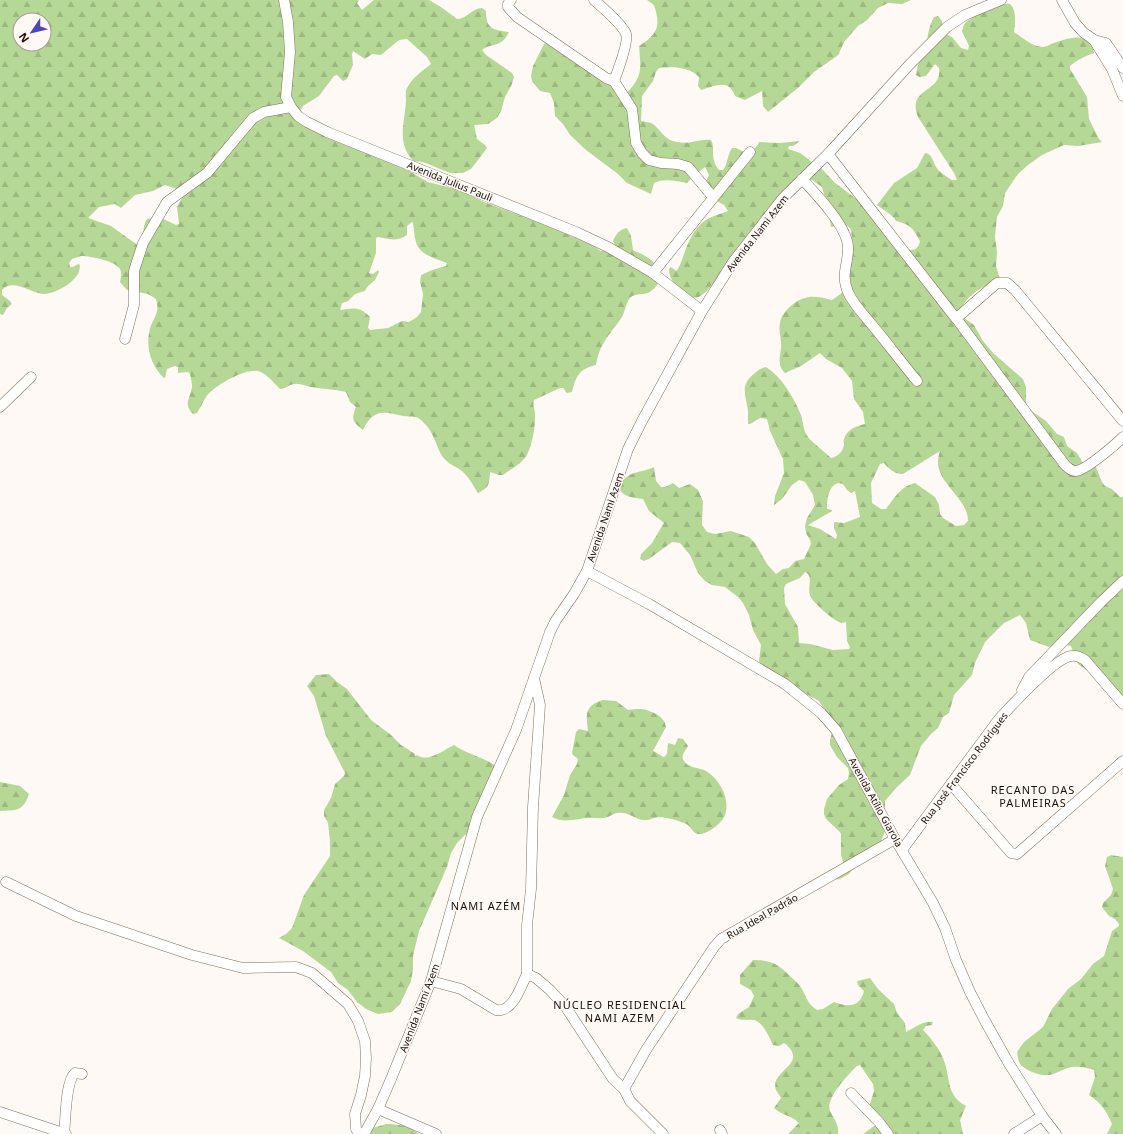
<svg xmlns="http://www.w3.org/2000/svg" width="1123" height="1134" viewBox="0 0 1123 1134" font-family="'Noto Sans',sans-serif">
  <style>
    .forest { fill: url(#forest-firs); fill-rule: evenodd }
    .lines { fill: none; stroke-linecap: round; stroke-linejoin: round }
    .minor-casing { stroke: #856d5a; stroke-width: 11 }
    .minor { stroke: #fff; stroke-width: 10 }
    .labels { text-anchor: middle; stroke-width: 3; stroke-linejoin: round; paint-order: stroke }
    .street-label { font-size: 10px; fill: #170e07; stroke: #fff9f5 }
    .neighbourhood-label { font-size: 11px; letter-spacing: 1px; fill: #170e07; stroke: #fff9f5 }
  </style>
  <defs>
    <pattern id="forest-firs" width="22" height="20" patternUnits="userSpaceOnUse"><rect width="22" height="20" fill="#b6d896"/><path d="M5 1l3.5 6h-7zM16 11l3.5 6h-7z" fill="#9cb880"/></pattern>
  </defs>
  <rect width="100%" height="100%" fill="#fff9f5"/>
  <g class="forest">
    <path d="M0 0H359L357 3 362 10 374 0H429L441 7 457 19C467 19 472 8 482 8L486 11C486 29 493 30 509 32 501 49 492 42 482 50L486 55 512 73 514 77 512 84 505 97 501 111 497 118 488 124 474 125 477 139 485 145 487 148 471 169 463 173H450L423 162 413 161C396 141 405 123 406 100 406 96 405 92 407 88 412 78 422 71 431 64L427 57 407 39 399 40 381 55 372 54 365 59 353 51 352 54 353 65 347 79 343 81 337 75 334 76 319 96 303 106 300 111 323 135 409 171 428 182 459 190 484 202 554 228 595 247 601 251 614 247 615 245 613 241C616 234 620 229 627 228L631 236 633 250C639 253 647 256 652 261 663 271 662 286 648 293 642 295 634 293 630 298 626 303 625 311 622 317 610 335 600 342 596 365 579 369 576 376 572 392L567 393 563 388H560L534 400C532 406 536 411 535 418 535 429 531 453 523 460 518 466 509 470 503 475H499L490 472C489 484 490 487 478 493 474 487 470 479 464 473 459 467 449 466 442 456 436 446 434 433 425 424 416 414 414 418 403 416 383 411 373 409 363 430 352 421 351 420 356 407L350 402 346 392C334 389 323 389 310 387 305 386 300 383 295 384 289 384 286 389 280 389 273 382 267 374 258 371 245 368 213 386 206 397 203 402 200 408 197 413L193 414C183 404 190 399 192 387 192 383 191 378 190 374L188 372 178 373V367L175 366 167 369 165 378H164C151 366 145 346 150 329 151 323 156 317 157 311 158 308 157 303 156 299L148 294 127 290 120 282C121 278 122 273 120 269 115 261 91 256 81 256 78 257 75 258 72 259L69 263 70 267H73L78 264 80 265C80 268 79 272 78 274 72 284 55 294 43 294 30 293 13 278 2 290V295L10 301 12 304 7 308 3 315 0 314ZM20 20H44V44H20ZM165 185 185 192 177 207 179 224 176 225 159 217 147 219C141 227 146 238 139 246L111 226 88 218 99 207 115 204 121 208 135 195 153 191ZM412 222 413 223C414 229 414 236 416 242 419 255 437 259 447 263L446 266 432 270 421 275 420 282 423 294 421 312 417 317 409 322 402 321 388 328 370 330 368 328 370 317C360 306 353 308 340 310L342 303 348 301 355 294 365 291 367 287 375 280 379 272 378 270 373 274 369 273 376 253V238L378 237C388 239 398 242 407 235V226Z"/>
    <path d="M647 0H911L902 4 888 3 878 8 867 20 858 26 844 42 840 51 839 54 837 56 814 72 798 88 768 112 763 106 762 91 745 100 735 96C729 78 715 86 701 90L698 86 699 77C690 67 673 66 659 68L656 72 653 81 642 96 641 121C644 122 650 122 653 124 661 130 664 140 677 142 689 145 700 138 711 140 716 149 709 157 719 170H723C728 164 727 155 732 148H736L746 153C752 151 757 148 759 142L780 143 800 141 793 146H789L788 149 800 153 823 170 834 182 855 198 865 203 905 248C913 252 918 250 920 241 913 228 911 225 896 221 892 214 883 210 877 205L894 183 917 168 925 153C932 154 932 159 935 165 938 172 946 176 952 180H957L954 173 918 117C906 87 943 93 939 68L935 64 926 76 919 77 916 75C917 63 923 56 926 44 929 33 928 28 934 17L938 16 942 21V32L952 37 961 48 968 50 969 46 962 31C963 27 964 24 966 22 972 17 1003 0 1010 4 1017 10 1015 24 1014 32 1023 38 1031 46 1042 47 1047 47 1052 43 1057 42 1072 37 1091 32 1094 53 1085 56 1077 60 1070 66V69L1087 97 1089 119 1099 139 1102 142 1078 146 1064 145 1042 155 1028 165 1018 174 1005 193 1003 206 997 217 995 237 997 252 996 266 1000 279C983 287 963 295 960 315L974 325 983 341 993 353 1023 379 1026 387V403L1030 410 1046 421 1057 434 1064 437 1067 446 1077 453 1086 468 1094 462 1102 482 1105 486 1112 489 1120 497H1123V706L1100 680 1078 664 1071 646 1066 645 1054 651 1049 647 1030 640 1026 623 1020 615 1004 623 985 642 975 663 972 675 954 695 949 713 943 717 938 728 931 734 921 746 910 775 897 787 885 801V831L880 844 861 860 849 874 840 879 832 880 844 865 841 855V834L840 832 826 819 824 814V809L827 799 839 785 848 779 849 773 848 768 837 757 830 745V740L833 728 829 717 819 701 763 670 759 661 761 645 753 630 749 615 743 603 738 597 725 587 712 585 705 581 698 573 690 555 680 543 672 542 649 559 644 561 640 559 641 554 652 543 664 523 649 511 643 499C634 498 622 497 618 487 628 470 638 474 654 467L656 481 661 487H665L673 483 679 488 690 484 698 490 703 501 702 525 707 532 715 534 731 531 749 537 755 543 767 564 776 574 783 569 789 568 795 561 804 559 811 544 810 540 806 533 805 526 807 518 815 505 813 495 805 482 799 480 792 485 782 499 774 505 775 496 784 473 783 459 770 431 767 419 760 418 750 424H748C748 419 748 415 748 411 746 395 739 385 755 373 758 370 761 368 766 367 782 377 794 398 801 415 803 421 803 428 806 434 809 440 825 452 831 458 837 457 843 452 844 445 844 444 843 440 844 439 847 429 857 426 865 424L863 412 854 399 852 381 842 368 826 359 820 353 801 366 785 373C777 366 780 357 781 348 782 340 778 331 780 323 781 313 795 300 805 298 813 295 824 298 832 300L850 287 848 269 853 250 851 229 846 225 831 227 829 213 822 187 812 180 799 182 743 247 706 292 699 297 692 298C681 290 669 283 669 269L671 267 676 271 678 269C685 255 688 236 700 225 707 217 718 215 728 211L724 205 717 201 705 183 709 175 705 167C699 172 692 177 687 183 677 181 663 178 654 183L651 194 627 183 618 174 586 150 570 135 563 124 555 116 554 103 550 93 540 91 532 81 531 76 533 66 544 44 553 39 625 95C643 76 641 71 639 46 658 34 661 26 654 5ZM940 451C939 454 938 458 938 461 937 484 968 498 968 521L964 525 956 526 943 518 940 514 939 505 935 497 915 483C901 486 894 498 886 509H881L872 503 871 483 880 464 884 463C889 469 894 474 903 474ZM838 483 843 484 847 490 851 493 855 491 860 517 844 523 834 522V528L837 535 836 539 820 529 808 525 832 511V510L827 509C827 500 828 486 838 483ZM805 572C814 576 807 588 810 595 811 601 831 618 837 621 840 623 842 623 846 622L847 641 850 647 849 649 833 650 810 644 799 643 798 627 785 604 784 588 786 584 800 578Z"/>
    <path d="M329 674 337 682 347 689 371 720 391 735 401 745 415 754V756L417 755C429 763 443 750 454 745 467 754 483 757 496 766L476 828 465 835 457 843 451 853 447 867 419 931 413 956V969L411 981 400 1004 392 1012 378 1014 366 1009 357 1002 348 990 338 983 331 972 303 951 279 938 286 934 292 928 304 895 330 856V841L328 823 324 816V810L331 798 335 784 344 776 345 773 326 736 314 696 307 686 316 675Z"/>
    <path d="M603 700 616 701 628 710C632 709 637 709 641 709 650 710 665 716 666 727L653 751C657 752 660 756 664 757L667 754 668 743 675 745 678 738 683 739 688 746C686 750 681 755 683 759 687 768 696 767 704 770 720 778 733 802 723 819 719 825 703 838 695 833 691 830 690 825 684 823 677 820 668 818 661 817 655 817 648 821 643 820 634 819 628 811 617 813 612 814 608 818 603 818 599 819 594 817 590 818 577 818 565 824 552 817L564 795 570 775 577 764 578 759 573 755 572 753 576 732 579 729 588 731C586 714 584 706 603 700Z"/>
    <path d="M0 782 20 786 29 794C23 812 16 810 0 811Z"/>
    <path d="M1111 855 1123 857V1134H1107L1112 1124C1106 1110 1102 1104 1089 1095L1095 1077 1094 1070C1087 1068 1080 1066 1072 1067 1064 1068 1057 1074 1049 1075 1041 1076 1029 1072 1022 1066 1018 1063 1018 1057 1017 1052L1024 1042 1043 1027 1052 1009 1068 989 1081 979 1093 964 1104 956 1112 931 1119 926V924L1115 919 1109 916 1102 907 1103 903 1111 895 1113 889 1105 866 1107 857Z"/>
    <path d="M753 960C770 960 777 963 789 975 792 978 797 982 800 986 806 995 807 1004 817 1010L823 1009 834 1002C847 1007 860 1008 864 991L858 985 857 981 870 978 878 989 894 1004 897 1013 905 1023 906 1032C914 1028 924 1020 933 1022L932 1025 926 1026 923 1030C931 1038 938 1047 943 1058 951 1076 945 1095 966 1106L960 1120 963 1134H863L877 1124 869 1107 874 1091 873 1084 860 1065 857 1066C849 1074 825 1098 830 1111 834 1119 839 1124 838 1134H788L799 1123C791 1115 781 1115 774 1108L781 1098C780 1095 777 1093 776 1090 770 1073 799 1067 792 1052 791 1049 787 1045 784 1043L779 1046 773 1045C769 1037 763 1021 753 1020 746 1019 742 1021 736 1018L738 1014 749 1007 754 996 751 990 740 984V975Z"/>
    <path d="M386 1124C398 1124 410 1126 419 1134H367L370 1129Z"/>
  </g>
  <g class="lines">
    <defs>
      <g id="minor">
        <polyline points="284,0 288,22 290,52 286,97 291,107 298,116 307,122 327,132 576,232 608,247 653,273 702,311"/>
        <polyline points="511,0 508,4 508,7 517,17 606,78 614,81 632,109 636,143 642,153 649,160 661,163 678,164 688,167 713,197"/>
        <path d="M594 0C602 7 623 25 626 34 629 41 617 73 614 81"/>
        <polyline points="1062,0 1075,23 1083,32 1094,40 1112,69 1123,96"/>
        <polyline points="1094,40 1106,43 1123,68"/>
        <polyline points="828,154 954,316 956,318 959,316 997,283 1007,283 1015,290 1123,421"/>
        <path d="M802 179C816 194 846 225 848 246 849 263 840 274 848 292 853 304 864 315 873 326 888 344 902 363 917 381"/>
        <polyline points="653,273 750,152"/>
        <path d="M956 318 1065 465C1068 468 1071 471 1076 471 1086 470 1115 445 1123 437"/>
        <polyline points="125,339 134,305 134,271 143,243 167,202 207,173 253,118 264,112 291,107"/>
        <polyline points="0,407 31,377"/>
        <polyline points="587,571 649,604 785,684 821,713 836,730 895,839 933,903 945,928 956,960 970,992 985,1021 1008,1062 1042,1116 1056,1134"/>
        <polyline points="1022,690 1029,677 1101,602 1123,581"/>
        <polyline points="951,784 1011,853 1017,854 1123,761"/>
        <path d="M902 850 999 719C1011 706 1055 658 1071 656 1077 655 1080 657 1085 660L1123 704"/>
        <polyline points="6,882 76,916 192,955 243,968 296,967 312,973 348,1004 358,1021 365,1041 366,1058 365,1076 361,1095 355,1114 356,1129 359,1134"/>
        <polyline points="527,974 527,925 531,889 533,807 540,705 534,678"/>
        <path d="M431 981 461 989 496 1010C513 1013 521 986 527 974L536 978 550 990 565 1006 613 1079 624 1089 630 1101 663 1134"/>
        <polyline points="624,1089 646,1050 714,947 721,939 895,839"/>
        <polyline points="851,1093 879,1122 888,1134"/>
        <polyline points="378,1109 436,1134"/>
        <polyline points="0,1112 66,1134"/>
        <polyline points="720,1130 722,1134"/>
        <path d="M64 1133C66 1120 65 1082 75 1073L82 1074"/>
        <polyline points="364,1134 378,1109 391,1079 431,981 477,817 516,730 550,632 556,620 574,594 587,571 628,449 642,421 702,311 733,262 783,198 828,154 910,64 947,27 965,15 1001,0"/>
        <polyline points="1014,1134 1042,1116"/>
      </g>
    </defs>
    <use href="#minor" class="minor-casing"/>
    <use href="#minor" class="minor"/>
  </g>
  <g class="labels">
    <g class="street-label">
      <text transform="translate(450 181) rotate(22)" y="4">Avenida Julius Pauli</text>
      <text transform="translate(757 233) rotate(-52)" y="4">Avenida Nami Azem</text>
      <text transform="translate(605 517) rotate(-71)" y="4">Avenida Nami Azem</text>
      <text transform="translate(964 768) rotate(-53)" y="4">Rua José Francisco Rodrigues</text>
      <text transform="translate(876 802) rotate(61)" y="4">Avenida Atílio Giarola</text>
      <text transform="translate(762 916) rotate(-30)" y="4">Rua Ideal Padrão</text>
      <text transform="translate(419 1008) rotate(-69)" y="4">Avenida Nami Azem</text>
    </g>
    <g class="neighbourhood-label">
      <text x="1033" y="794">RECANTO DAS<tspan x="1033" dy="13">PALMEIRAS</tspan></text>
      <text x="486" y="910">NAMI AZÉM</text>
      <text x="620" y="1009">NÚCLEO RESIDENCIAL<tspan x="620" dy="13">NAMI AZEM</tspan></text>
    </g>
  </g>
  <g transform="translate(32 32) rotate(235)"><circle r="19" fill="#fff9f5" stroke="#a29b96"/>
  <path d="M0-3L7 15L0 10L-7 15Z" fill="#4d47bd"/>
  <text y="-6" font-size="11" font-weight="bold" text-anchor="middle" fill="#170e07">N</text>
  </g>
</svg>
